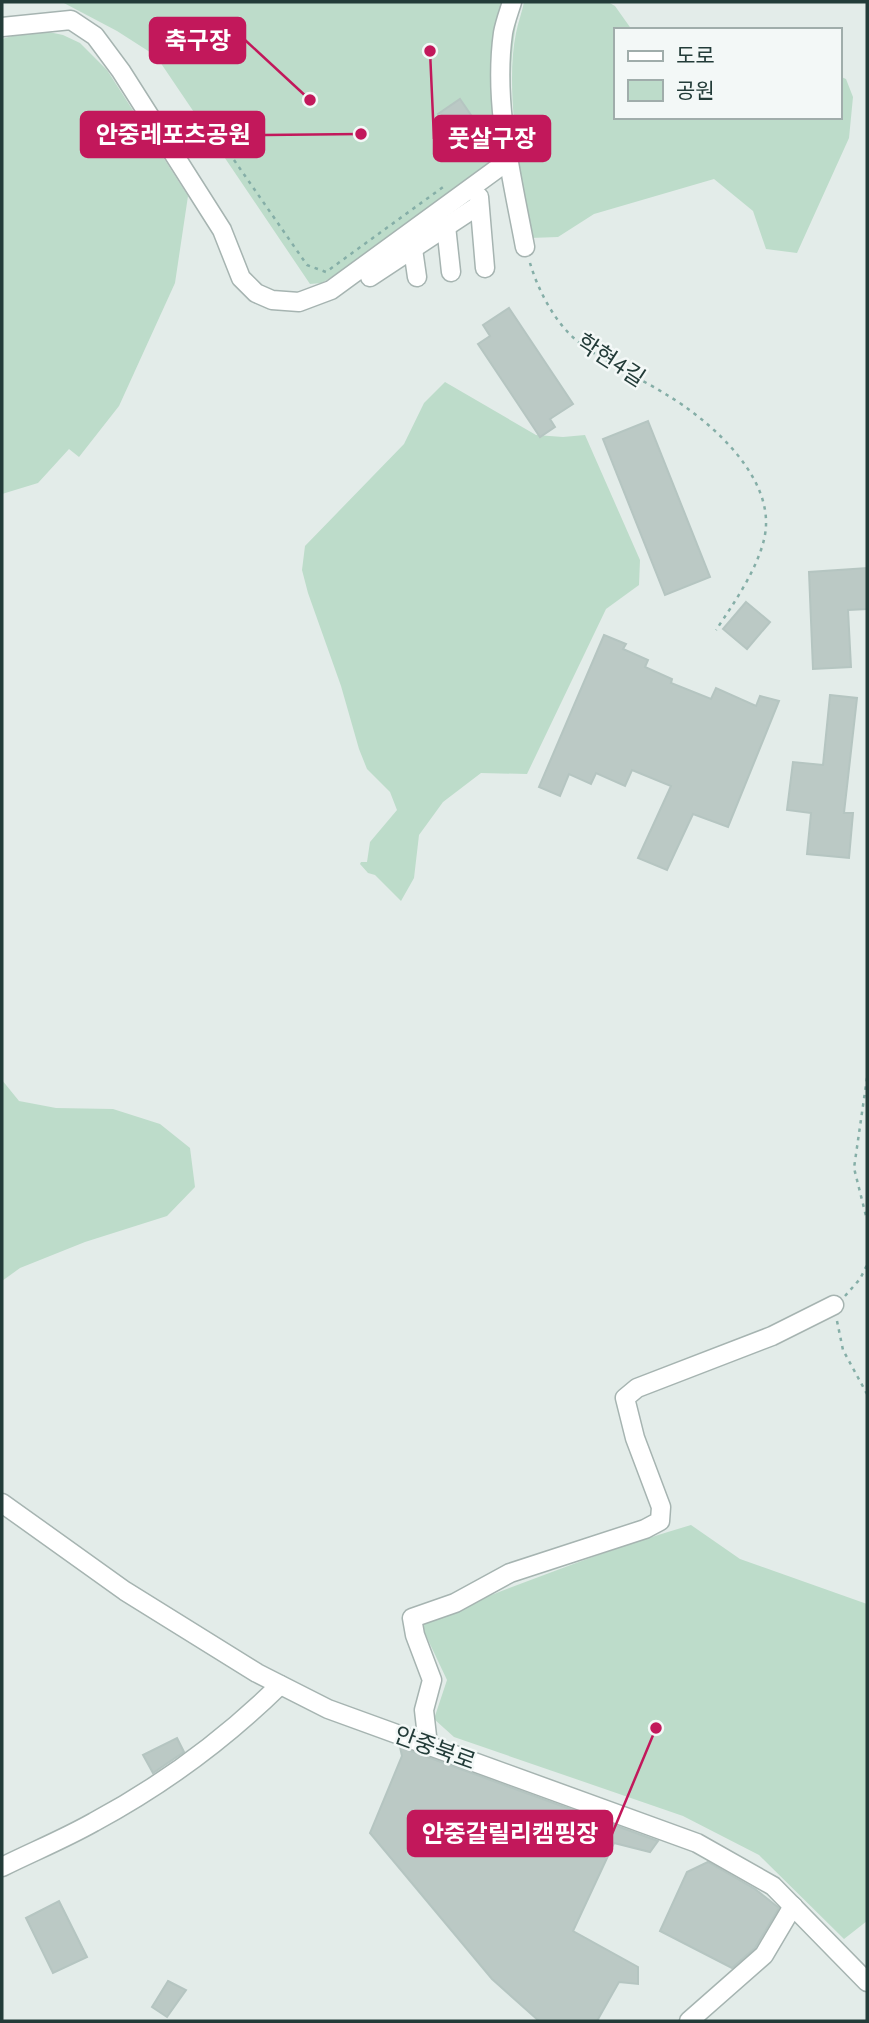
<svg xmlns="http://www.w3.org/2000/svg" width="869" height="2023" viewBox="0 0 869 2023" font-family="'PT Sans','Noto Sans KR',sans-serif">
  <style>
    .green { fill: #bddcca }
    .building { fill: #bbc9c5; stroke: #b5c5c1; stroke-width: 2 }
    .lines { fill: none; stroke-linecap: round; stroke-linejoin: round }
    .minor-casing { stroke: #a6b4b1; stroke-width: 21 }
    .path { stroke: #85aea7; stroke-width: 2.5; stroke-dasharray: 3.5 5; stroke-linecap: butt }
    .minor { stroke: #fff; stroke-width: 18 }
    .labels { text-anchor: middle; stroke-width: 5; stroke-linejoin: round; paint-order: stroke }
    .street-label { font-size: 23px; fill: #233c39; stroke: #f3f8f7 }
    .leader { fill: none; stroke: #c2185b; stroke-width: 2.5 }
    .callout-dot { fill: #c2185b; stroke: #f3f8f7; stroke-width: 2.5 }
    .callout { fill: #c2185b; stroke: #c2185b; stroke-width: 2.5 }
    .callout-label { font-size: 24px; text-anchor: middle; font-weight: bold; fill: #fff }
  </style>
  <rect width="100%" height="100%" fill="#e3ece9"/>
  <g class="green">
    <path d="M62 2H521C508 52 509 99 516 150L386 242 322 283 310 284 156 56 117 31Z"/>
    <path d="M524 2H608L615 6 632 30H615V117H839V76L846 79 853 97 849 138 797 253 766 249 753 211 714 179 594 214 558 237 530 238C522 178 504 92 516 33 518 23 522 12 524 2Z"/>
    <polygon points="34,29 63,35 80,43 107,70 188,196 175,283 119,406 79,457 69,449 38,483 2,494 2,39"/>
    <polygon points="445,382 536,435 563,437 585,435 640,560 639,585 606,609 527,774 481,773 443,802 419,835 414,878 401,901 375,875 368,873 360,864 361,862 367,862 370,842 397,810 390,792 367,769 359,749 341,686 308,593 302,570 305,546 404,444 424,403"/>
    <polygon points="2,1080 19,1101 56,1108 113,1109 160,1124 190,1148 195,1187 167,1216 85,1242 20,1268 2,1281"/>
    <path d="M691 1525 740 1559 867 1604V1921L844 1939 759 1855 683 1816 454 1737 434 1719 447 1680 420 1623C509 1588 599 1552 691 1525Z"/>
  </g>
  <g class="building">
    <polygon points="460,99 482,131 460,146 438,114"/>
    <polygon points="509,308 573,404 550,419 555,427 540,437 478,344 490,336 483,325"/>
    <polygon points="648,421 710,577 665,595 603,439"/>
    <polygon points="867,568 867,609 848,610 851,667 813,669 809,572"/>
    <polygon points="746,602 770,622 747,649 723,629"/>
    <polygon points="604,635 626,644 623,649 648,660 645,667 672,679 671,683 711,699 716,688 756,706 760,696 779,701 728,827 693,814 667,870 638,858 671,786 632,770 625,786 596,773 591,784 569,774 560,796 539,787"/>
    <polygon points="830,695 857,698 844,813 853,813 849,858 807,854 811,813 787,810 793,762 823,765"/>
    <polygon points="177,1738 184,1752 153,1773 143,1755"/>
    <polygon points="400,1747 658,1841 650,1852 614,1843 573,1931 638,1967 638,1984 619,1982 597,2021 539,2021 492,1979 370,1833 402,1756"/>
    <polygon points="708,1862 755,1889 779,1908 755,1948 732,1968 660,1931 687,1872"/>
    <polygon points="59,1901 87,1957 53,1973 26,1918"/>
    <polygon points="168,1981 186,1990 167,2017 152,2007"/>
  </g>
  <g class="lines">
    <defs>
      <g id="minor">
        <path d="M512 2C509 12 505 22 503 33 493 104 512 177 525 247"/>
        <polyline points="2,27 71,20 95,36 121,71 222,230 241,278 256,293 272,300 299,302 331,290 509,160"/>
        <polyline points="479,197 485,268"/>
        <polyline points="446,226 451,272"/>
        <polyline points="413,249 417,277"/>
        <polyline points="370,277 479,205"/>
        <polyline points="2,1503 125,1591 257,1673 328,1709 697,1843 773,1886 867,1982"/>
        <polyline points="428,1745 424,1710 432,1680 415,1635 412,1618 455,1603 510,1573 645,1529 660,1521 661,1507 635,1438 625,1398 637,1388 772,1336 834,1305"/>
        <path d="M2 1867C32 1852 64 1839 94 1822 161 1786 226 1738 280 1685"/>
        <polyline points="689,2021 764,1955 793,1906"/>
      </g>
    </defs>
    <use href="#minor" class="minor-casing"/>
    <g class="path">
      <polyline points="234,160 307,265 326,272 443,187"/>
      <path d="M530 263C538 290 554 321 576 340 604 363 637 376 667 395 709 420 768 472 766 525 765 559 734 603 716 630"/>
      <polyline points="867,1078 854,1168 867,1220"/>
      <polyline points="845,1296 860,1279 867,1265"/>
      <polyline points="837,1321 843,1350 867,1394"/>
    </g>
    <use href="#minor" class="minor"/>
  </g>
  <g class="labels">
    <g class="street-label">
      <text transform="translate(611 360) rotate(33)" y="8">학현4길</text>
      <text transform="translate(435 1748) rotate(20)" y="8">안중북로</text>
    </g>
  </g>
  <path class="leader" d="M310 100L245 40M361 134L264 135M430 51L434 139M656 1728L612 1834"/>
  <g class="callout-dot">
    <circle cx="310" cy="100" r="7"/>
    <circle cx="361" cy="134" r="7"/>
    <circle cx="430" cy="51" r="7"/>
    <circle cx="656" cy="1728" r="7"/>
  </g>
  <g class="callout">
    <rect x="150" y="18" width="95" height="45" rx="7"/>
    <rect x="81" y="112" width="183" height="45" rx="7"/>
    <rect x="434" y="116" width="116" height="45" rx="7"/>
    <rect x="408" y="1811" width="204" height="45" rx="7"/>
  </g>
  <g class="callout-label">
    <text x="198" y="49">축구장</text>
    <text x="173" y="143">안중레포츠공원</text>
    <text x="492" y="147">풋살구장</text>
    <text x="510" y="1842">안중갈릴리캠핑장</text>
  </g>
  <rect width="869" height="2023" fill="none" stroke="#233c39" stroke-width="7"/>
  <rect x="614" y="28" width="228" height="91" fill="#f3f8f7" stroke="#a0adab" stroke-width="2"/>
  <rect x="628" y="51" width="35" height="10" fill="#ffffff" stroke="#a0adab" stroke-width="2"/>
  <text x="676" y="63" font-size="21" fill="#233c39">도로</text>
  <rect x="628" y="80" width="35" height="21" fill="#bddcca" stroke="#a0adab" stroke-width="2"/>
  <text x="676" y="98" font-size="21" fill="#233c39">공원</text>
</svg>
